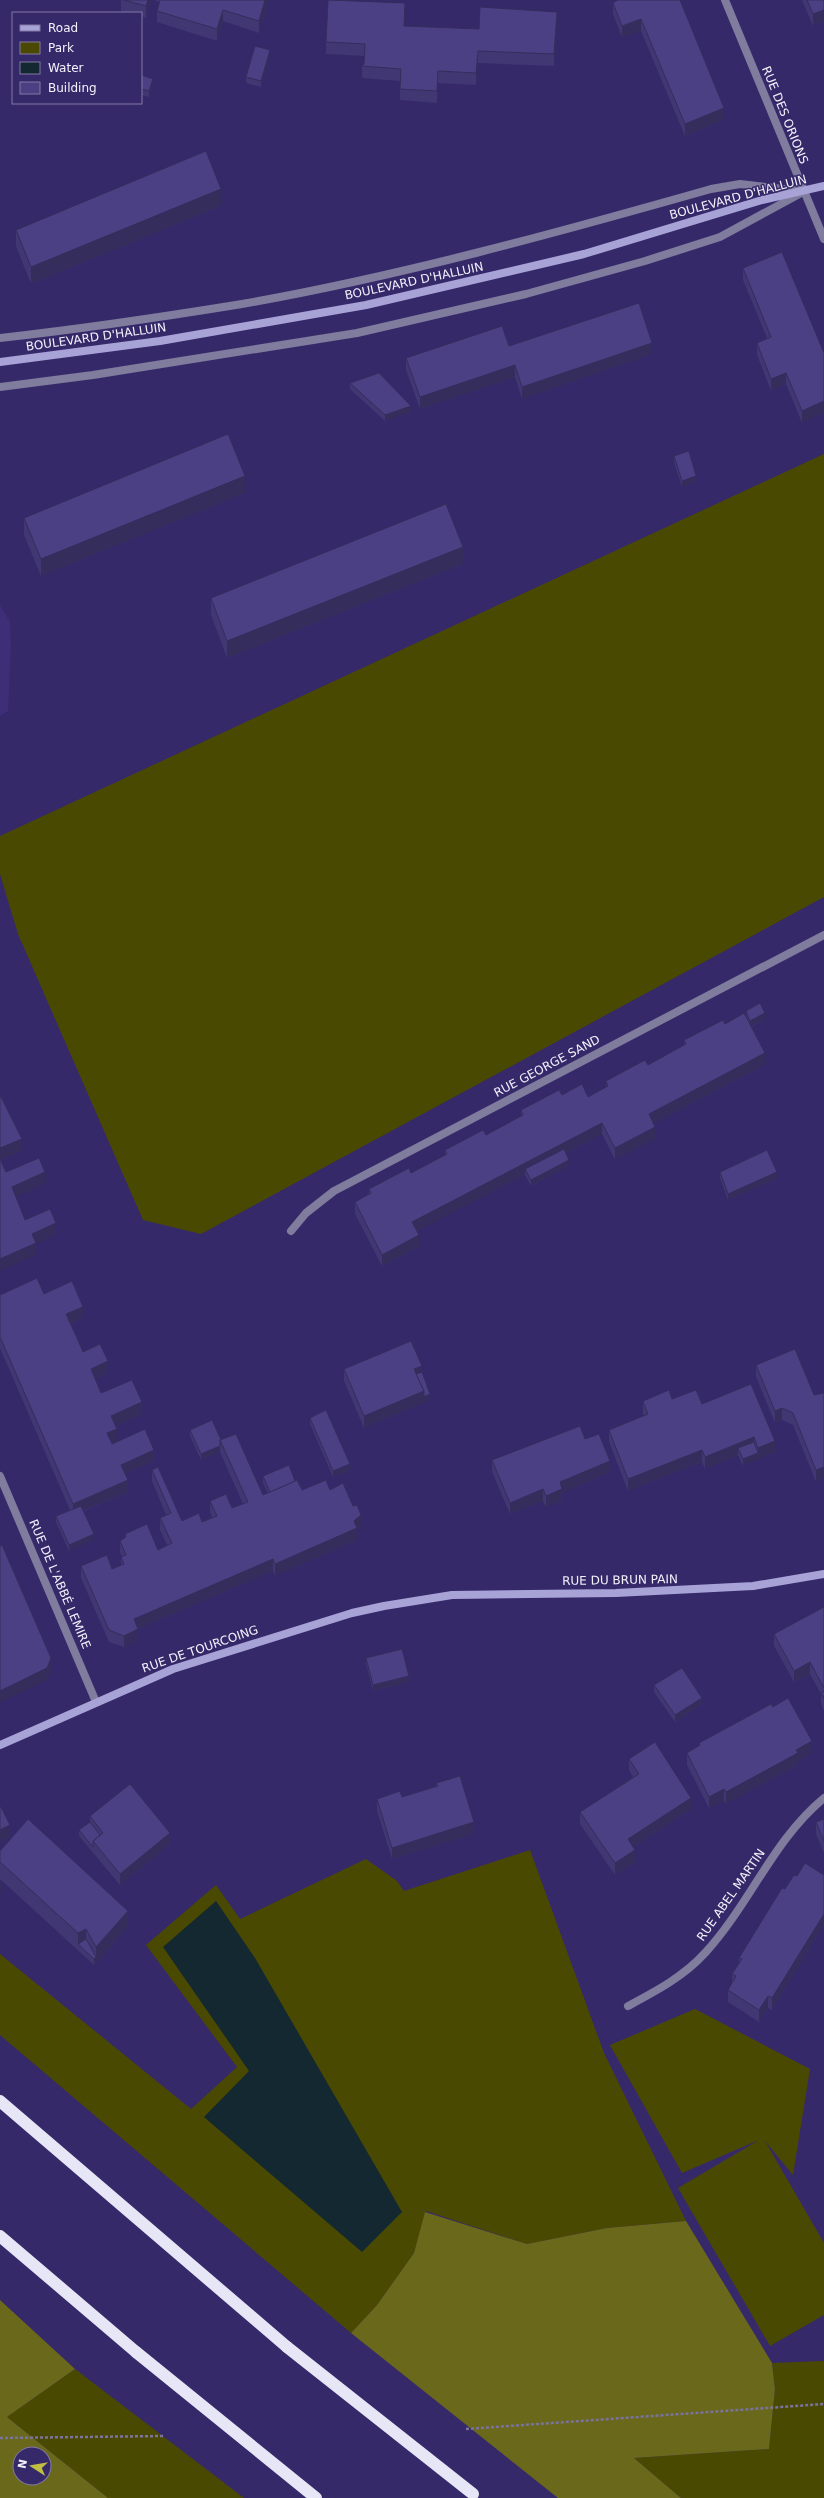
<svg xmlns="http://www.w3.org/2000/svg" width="824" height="2498" viewBox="0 0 824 2498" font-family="'DejaVu Sans',sans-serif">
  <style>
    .built { fill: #3d2e77 }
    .green { fill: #4a4901 }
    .forest { fill: #69681b; fill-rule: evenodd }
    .water { fill: #132831 }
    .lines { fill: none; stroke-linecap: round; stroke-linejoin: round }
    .path { stroke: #7b739f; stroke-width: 2.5; stroke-dasharray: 3 2; stroke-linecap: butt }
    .service { stroke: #7f7c9d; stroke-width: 8 }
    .minor { stroke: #7f7c9d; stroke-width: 8 }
    .tertiary { stroke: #7f7c9d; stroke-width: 8 }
    .secondary { stroke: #a8a3d7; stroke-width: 8 }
    .motorway { stroke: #e6e6f6; stroke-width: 12 }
    .motorway-bridge { stroke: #e6e6f6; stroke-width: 12 }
    .wall { fill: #413772 }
    .shaded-wall { fill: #352d5c }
    .building { fill: #4c4084; stroke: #352d5c }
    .labels { text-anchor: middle; stroke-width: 3; stroke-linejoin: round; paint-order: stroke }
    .street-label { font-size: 12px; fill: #f2f1fa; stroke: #36296a }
  </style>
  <rect width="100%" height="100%" fill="#36296a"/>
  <polygon class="built" points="0,605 10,622 11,647 8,711 0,716"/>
  <g class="green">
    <polygon points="824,454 824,897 201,1234 143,1220 18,934 0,874 0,836"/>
    <polygon points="530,1850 604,2053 686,2221 607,2228 527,2244 426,2211 414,2253 377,2305 351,2333 0,2035 0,1954 191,2109 237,2067 146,1945 216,1885 240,1919 366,1859 397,1881 404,1891"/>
    <polygon points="695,2009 810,2069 793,2175 765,2141 824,2243 824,2315 770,2346 678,2188 759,2140 682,2173 610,2045"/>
    <polygon points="824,2361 824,2498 681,2498 634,2458 769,2449 775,2389 772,2363"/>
    <polygon points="75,2369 244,2498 108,2498 7,2417"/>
  </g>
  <g class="forest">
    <polygon points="425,2212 527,2244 607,2228 686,2221 772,2363 775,2389 769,2449 634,2458 681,2498 558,2498 351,2333 377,2305 414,2253"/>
    <path d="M0 2300 75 2369 7 2417 108 2498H0ZM20 2454H44V2478H20Z"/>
  </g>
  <polygon class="water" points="216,1901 255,1958 402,2212 362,2252 204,2117 249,2071 163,1947"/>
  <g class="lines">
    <g class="path">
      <polyline points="466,2429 824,2404"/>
      <polyline points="0,2438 164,2436"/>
    </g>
    <g class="service">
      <path d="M0 338C81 329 162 317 242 304 400 276 556 233 711 189L740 184 801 191"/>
      <polyline points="0,387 93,375 357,333 526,294 645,261 720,237 803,192"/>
    </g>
    <g class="minor">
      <polyline points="291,1231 306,1213 334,1191 824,935"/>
      <polyline points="0,1476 96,1702"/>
      <path d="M628 2006C656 1991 683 1977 705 1953 750 1904 773 1840 824 1798"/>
    </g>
    <polyline class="tertiary" points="725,0 824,239"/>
    <g class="secondary">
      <polyline points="0,362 160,341 366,305 584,254 762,200 824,186"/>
      <polyline points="0,1745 173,1669 352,1613 384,1606 452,1595 616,1593 753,1586 824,1574"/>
    </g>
    <g class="motorway">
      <polyline points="0,2101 287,2347"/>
      <polyline points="0,2236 136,2352"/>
    </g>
    <g class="motorway-bridge">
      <polyline points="287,2347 473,2494"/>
      <polyline points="136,2352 316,2498"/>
    </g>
  </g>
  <g class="wall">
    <polygon points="121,0 151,0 146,18 141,16 141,13 128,13 121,11"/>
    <polygon points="154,0 269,0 259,33 223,21 217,41 157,22 157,11 159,2"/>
    <polygon points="680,0 724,120 685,136 641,31 622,37 613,14 613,3"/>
    <polygon points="802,0 824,0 813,26"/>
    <polygon points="405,15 404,26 479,29 557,24 554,66 478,63 476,85 438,83 437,103 400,100 400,81 362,78 362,66 364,64 365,56 326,54 326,42"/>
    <polygon points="270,56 261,87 246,83 246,77"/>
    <polygon points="141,75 153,85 149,97 141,95"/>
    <polygon points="221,206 31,284 16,246 16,230"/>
    <polygon points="743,268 824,353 802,423 786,384 771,391 757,355 757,343 767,338 743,280"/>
    <polygon points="509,346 652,354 522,399 515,377 420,409 406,370 406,358"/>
    <polygon points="350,383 411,412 385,421 350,389"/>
    <polygon points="674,456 696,482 682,487 674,462"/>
    <polygon points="245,493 41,576 24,535 24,518"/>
    <polygon points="463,564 227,658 211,615 211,598"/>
    <polygon points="746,1011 765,1019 751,1027 765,1065 653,1124 655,1139 615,1160 602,1134 566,1153 569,1166 531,1186 525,1175 417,1231 419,1247 382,1266 355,1214 355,1202 369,1194 369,1189 411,1173 445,1156 445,1150 486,1135 521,1116 521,1110 562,1095 588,1097 606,1087 606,1081 648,1065 684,1045 684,1040 746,1017"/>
    <polygon points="720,1172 777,1179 728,1200 720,1178"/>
    <polygon points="44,1294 83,1318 71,1324 83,1352 108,1373 95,1379 101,1393 142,1414 116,1426 117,1441 112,1443 112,1444 154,1461 125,1474 128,1492 84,1511 94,1540 69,1551 56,1522 56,1516 70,1510 0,1348 0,1295"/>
    <polygon points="756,1365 814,1395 824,1393 824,1478 816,1482 793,1425 782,1420 775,1423 756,1377"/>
    <polygon points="344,1369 422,1372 430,1400 364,1428 344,1381"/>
    <polygon points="751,1384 775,1452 743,1466 738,1455 705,1469 702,1462 628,1491 609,1442 609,1430 644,1416 643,1413 643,1401 672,1399 702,1404"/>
    <polygon points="310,1418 350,1470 333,1477 310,1424"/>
    <polygon points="190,1430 221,1440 263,1495 268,1493 263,1483 263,1476 295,1481 302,1490 330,1490 361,1526 357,1530 357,1540 275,1576 273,1571 138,1629 138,1641 124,1647 109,1642 81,1578 81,1566 112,1569 121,1565 121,1557 122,1557 120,1552 120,1541 125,1538 125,1534 158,1550 167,1545 160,1530 160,1518 166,1515 152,1481 152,1470 182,1521 202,1522 212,1517 210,1512 210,1501 232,1508 243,1504 220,1452 201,1460 190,1436"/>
    <polygon points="585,1439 610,1472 562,1493 562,1501 546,1507 543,1501 510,1514 492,1472 492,1460"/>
    <polygon points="824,1607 824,1711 821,1704 821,1694 810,1674 794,1682 774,1646 774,1634"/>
    <polygon points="366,1658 409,1682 373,1691 366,1664"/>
    <polygon points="654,1685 702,1704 675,1722 654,1692"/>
    <polygon points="699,1743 812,1753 798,1761 798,1765 726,1804 724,1801 709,1808 687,1765 687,1753 699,1746"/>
    <polygon points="629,1759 691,1809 634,1847 635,1862 615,1875 580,1824 580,1812 633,1777 629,1770"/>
    <polygon points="436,1783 474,1834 392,1859 377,1811 377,1799 402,1797 436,1786"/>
    <polygon points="90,1816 170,1844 120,1885 79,1836 79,1830 90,1822"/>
    <polygon points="824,1819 824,1853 816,1834 816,1822"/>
    <polygon points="0,1851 128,1927 96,1963 94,1965 0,1879"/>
    <polygon points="824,1875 824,1925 772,2010 768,2008 759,2022 728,2002 728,1990 732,1983 732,1974 739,1963 739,1958 785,1889 797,1876"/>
  </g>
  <g class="shaded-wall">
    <polygon points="148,0 151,0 146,18 146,6"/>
    <polygon points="265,0 269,0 259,33 259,21"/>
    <polygon points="223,10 223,21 217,41 217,29"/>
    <polygon points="824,10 824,21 813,26 813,14"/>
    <polygon points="557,12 557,24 554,66 554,54"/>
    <polygon points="641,19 641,31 622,37 622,26"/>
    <polygon points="270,50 270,56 261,87 261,81"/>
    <polygon points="478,51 478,63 476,85 476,73"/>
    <polygon points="438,71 438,83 437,103 437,91"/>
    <polygon points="153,79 153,85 149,97 149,91"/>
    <polygon points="724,108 724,120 685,136 685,124"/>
    <polygon points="221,189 221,206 31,284 31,267"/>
    <polygon points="652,343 652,354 522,399 522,387"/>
    <polygon points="515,365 515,377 420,409 420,397"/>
    <polygon points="786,373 786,384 771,391 771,379"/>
    <polygon points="824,401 824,413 802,423 802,411"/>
    <polygon points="411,406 411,412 385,421 385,415"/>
    <polygon points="245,476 245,493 41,576 41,559"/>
    <polygon points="696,476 696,482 682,487 682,481"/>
    <polygon points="463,547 463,564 227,658 227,641"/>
    <polygon points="765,1013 765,1019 750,1027 750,1021"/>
    <polygon points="765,1053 765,1065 649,1126 649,1114"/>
    <polygon points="602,1123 602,1134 528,1173 525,1169 525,1175 412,1234 412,1222"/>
    <polygon points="655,1127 655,1139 615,1160 615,1148"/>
    <polygon points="22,1139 22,1151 0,1160 0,1148"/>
    <polygon points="569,1160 569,1166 531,1186 531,1180"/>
    <polygon points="45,1172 45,1184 12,1199 12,1187"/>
    <polygon points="777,1172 777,1179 728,1200 728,1194"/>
    <polygon points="56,1223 56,1235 36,1244 36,1255 0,1271 0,1259 32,1234"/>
    <polygon points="419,1235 419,1247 382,1266 382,1255"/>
    <polygon points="83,1307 83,1318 66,1326 66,1314"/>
    <polygon points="108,1361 108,1373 91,1381 91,1369"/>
    <polygon points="422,1366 422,1378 414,1375 414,1369"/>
    <polygon points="424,1391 430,1394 430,1400 364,1428 364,1416"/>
    <polygon points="142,1402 142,1414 111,1428 111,1416"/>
    <polygon points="782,1408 782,1420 775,1423 775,1411"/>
    <polygon points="117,1429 117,1441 107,1445 107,1433"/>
    <polygon points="754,1437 754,1448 738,1448 738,1455 705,1469 705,1457"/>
    <polygon points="775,1441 775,1452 743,1466 743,1459 758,1453 758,1448"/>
    <polygon points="220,1446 220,1452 201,1460 201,1454"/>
    <polygon points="154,1450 154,1461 121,1476 121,1465"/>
    <polygon points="702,1450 702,1462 628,1491 628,1479"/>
    <polygon points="610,1461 610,1472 562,1493 562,1501 546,1507 546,1496 560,1482"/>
    <polygon points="350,1464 350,1470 333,1477 333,1471"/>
    <polygon points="824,1467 824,1478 816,1482 816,1470"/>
    <polygon points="128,1480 128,1492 73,1515 73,1504"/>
    <polygon points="543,1489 543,1501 510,1514 510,1503"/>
    <polygon points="361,1515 361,1526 357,1530 357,1540 275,1576 275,1564 354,1521"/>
    <polygon points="94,1534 94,1540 69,1551 69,1545"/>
    <polygon points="273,1559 273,1571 138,1629 138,1641 124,1647 124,1636 134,1619"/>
    <polygon points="51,1658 51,1670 47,1680 0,1703 0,1691"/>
    <polygon points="810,1662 810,1674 794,1682 794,1671"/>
    <polygon points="409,1676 409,1682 373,1691 373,1685"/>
    <polygon points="702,1698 702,1704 675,1722 675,1715"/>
    <polygon points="812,1741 812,1753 798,1761 798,1765 726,1804 726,1792"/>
    <polygon points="724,1789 724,1801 709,1808 709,1797"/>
    <polygon points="691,1798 691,1809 628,1851 628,1839"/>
    <polygon points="474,1822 474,1834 392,1859 392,1848"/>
    <polygon points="10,1825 10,1837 0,1842 0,1830"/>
    <polygon points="170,1833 170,1844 120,1885 120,1874"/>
    <polygon points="635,1850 635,1862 615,1875 615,1863"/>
    <polygon points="1,1882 1,1894 0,1895 0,1883"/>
    <polygon points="128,1911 128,1927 96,1963 94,1965 94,1959 96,1957 96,1947"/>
    <polygon points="824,1914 824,1925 772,2010 772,1998"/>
    <polygon points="86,1929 86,1946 78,1944 78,1933"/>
    <polygon points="768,1996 768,2008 759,2022 759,2010"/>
  </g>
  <g class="building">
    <polygon points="124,0 148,0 146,6"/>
    <polygon points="160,0 265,0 259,21 223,10 217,29 157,11"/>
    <polygon points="328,0 405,3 404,26 479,29 480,7 557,12 554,54 478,51 476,73 438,71 437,91 400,89 401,69 362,66 364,64 365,44 326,42"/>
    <polygon points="618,0 680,0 724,108 685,124 641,19 622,26 613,3"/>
    <polygon points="807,0 824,0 824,10 813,14"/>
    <polygon points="255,46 270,50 261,81 246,77"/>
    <polygon points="141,75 153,79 149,91 141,89"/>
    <polygon points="206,151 221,189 31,267 16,230"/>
    <polygon points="782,252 824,353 824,401 802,411 786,373 771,379 757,343 771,337 743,268"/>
    <polygon points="639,303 652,343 522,387 515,365 420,397 406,358 502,326 509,346"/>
    <polygon points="379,373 411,406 385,415 350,383"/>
    <polygon points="228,434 245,476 41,559 24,518"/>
    <polygon points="689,451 696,476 682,481 674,456"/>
    <polygon points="446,504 463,547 227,641 211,598"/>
    <polygon points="760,1003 765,1013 750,1021 746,1011"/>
    <polygon points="744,1013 765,1053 649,1114 655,1127 615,1148 602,1123 412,1222 419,1235 382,1255 355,1202 371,1193 369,1189 409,1168 411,1173 447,1154 445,1150 483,1130 486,1135 523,1115 521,1110 559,1090 562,1095 582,1084 588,1097 608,1086 606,1081 645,1060 648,1065 686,1044 684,1040 723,1020 725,1024"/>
    <polygon points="0,1095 22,1139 0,1148"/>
    <polygon points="564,1149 569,1160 531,1180 525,1169"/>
    <polygon points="767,1150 777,1172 728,1194 720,1172"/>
    <polygon points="39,1158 45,1172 12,1187 25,1220 50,1209 56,1223 32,1234 36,1243 0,1259 0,1159 6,1172"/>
    <polygon points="37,1278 44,1294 72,1281 83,1307 66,1314 77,1338 83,1352 100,1344 108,1361 91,1369 101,1393 132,1380 142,1402 111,1416 117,1429 107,1433 112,1444 145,1429 154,1450 121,1465 128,1480 73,1504 0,1337 0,1295"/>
    <polygon points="411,1341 422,1366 414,1369 424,1391 364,1416 344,1369"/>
    <polygon points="795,1349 814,1395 824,1393 824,1467 816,1470 793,1413 782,1408 775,1411 756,1365"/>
    <polygon points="422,1372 430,1394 424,1397 424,1391 416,1374"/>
    <polygon points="751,1384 775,1441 758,1448 754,1437 705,1457 702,1450 628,1479 609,1430 648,1414 643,1401 669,1390 672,1399 696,1390 702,1404"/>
    <polygon points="326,1410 350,1464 333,1471 310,1418"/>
    <polygon points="212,1420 221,1440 220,1440 220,1446 201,1454 190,1430"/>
    <polygon points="580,1426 585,1439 599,1434 610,1461 560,1482 562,1489 546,1496 543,1489 510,1503 492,1460"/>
    <polygon points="236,1434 263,1495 297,1480 302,1490 326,1480 330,1490 343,1483 353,1506 357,1505 361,1515 354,1521 357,1528 275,1564 273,1559 134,1619 138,1629 124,1636 109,1630 81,1566 107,1555 112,1569 124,1564 121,1557 126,1555 120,1541 126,1537 125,1534 147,1524 158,1550 172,1543 160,1518 171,1513 152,1470 158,1467 182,1521 199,1513 202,1522 217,1516 210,1501 226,1494 232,1508 248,1502 220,1440"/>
    <polygon points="754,1442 758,1453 743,1459 738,1448"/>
    <polygon points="289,1465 295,1481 270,1492 263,1476"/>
    <polygon points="81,1506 94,1534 69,1545 56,1516"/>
    <polygon points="2,1545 51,1658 47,1668 0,1691 0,1546"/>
    <polygon points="824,1607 824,1688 810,1662 794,1671 774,1634"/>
    <polygon points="402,1649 409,1676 373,1685 366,1658"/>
    <polygon points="682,1668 702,1698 675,1715 654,1685"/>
    <polygon points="824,1691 824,1699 821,1693"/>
    <polygon points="788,1698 812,1741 796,1750 798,1753 726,1792 724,1789 709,1797 687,1753 700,1745 699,1743 771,1704 773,1707"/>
    <polygon points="655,1742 691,1798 628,1839 635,1850 615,1863 580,1812 639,1774 629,1759"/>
    <polygon points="460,1776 474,1822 392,1848 377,1799 400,1791 402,1797 438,1786 436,1783"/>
    <polygon points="130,1784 170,1833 120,1874 93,1841 103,1833 90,1816"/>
    <polygon points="0,1805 10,1825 0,1830"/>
    <polygon points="28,1819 128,1911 96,1947 86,1929 78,1933 0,1862 0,1851"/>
    <polygon points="824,1819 824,1841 816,1822"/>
    <polygon points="90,1822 100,1835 93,1841 93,1847 79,1830"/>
    <polygon points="805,1863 824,1875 824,1914 772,1998 768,1996 759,2010 728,1990 736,1976 732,1974 742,1959 739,1958 782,1888 785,1889 794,1875 797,1876"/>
    <polygon points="86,1939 96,1957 94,1959 78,1944"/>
  </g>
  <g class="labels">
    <g class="street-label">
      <text transform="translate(785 115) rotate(68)" y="4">RUE DES ORIONS</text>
      <text transform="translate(738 197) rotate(-15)" y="4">BOULEVARD D'HALLUIN</text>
      <text transform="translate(414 281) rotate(-12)" y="4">BOULEVARD D'HALLUIN</text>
      <text transform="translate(96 337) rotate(-8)" y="4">BOULEVARD D'HALLUIN</text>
      <text transform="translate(547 1066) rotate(-28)" y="4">RUE GEORGE SAND</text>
      <text transform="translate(620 1580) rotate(-1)" y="4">RUE DU BRUN PAIN</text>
      <text transform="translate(60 1584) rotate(67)" y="4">RUE DE L'ABBÉ LEMIRE</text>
      <text transform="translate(200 1649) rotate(-19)" y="4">RUE DE TOURCOING</text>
      <text transform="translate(731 1895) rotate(-55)" y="4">RUE ABEL MARTIN</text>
    </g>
  </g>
  <rect x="12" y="12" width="130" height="92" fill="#36296a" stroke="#8179a4"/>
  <rect x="20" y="25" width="20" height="6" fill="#a8a3d7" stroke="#8179a4"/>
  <text x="48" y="32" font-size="12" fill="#f2f1fa">Road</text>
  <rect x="20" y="42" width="20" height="12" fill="#4a4901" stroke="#8179a4"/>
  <text x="48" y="52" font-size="12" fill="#f2f1fa">Park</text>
  <rect x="20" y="62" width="20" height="12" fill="#132831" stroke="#8179a4"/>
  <text x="48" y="72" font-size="12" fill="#f2f1fa">Water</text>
  <rect x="20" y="82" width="20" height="12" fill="#4c4084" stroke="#8179a4"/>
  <text x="48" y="92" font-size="12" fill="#f2f1fa">Building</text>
  <g transform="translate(32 2466) rotate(282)"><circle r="19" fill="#36296a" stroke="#8179a4"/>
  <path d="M0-3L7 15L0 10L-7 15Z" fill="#c0be41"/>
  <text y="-6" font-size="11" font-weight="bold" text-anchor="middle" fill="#f2f1fa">N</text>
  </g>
</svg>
